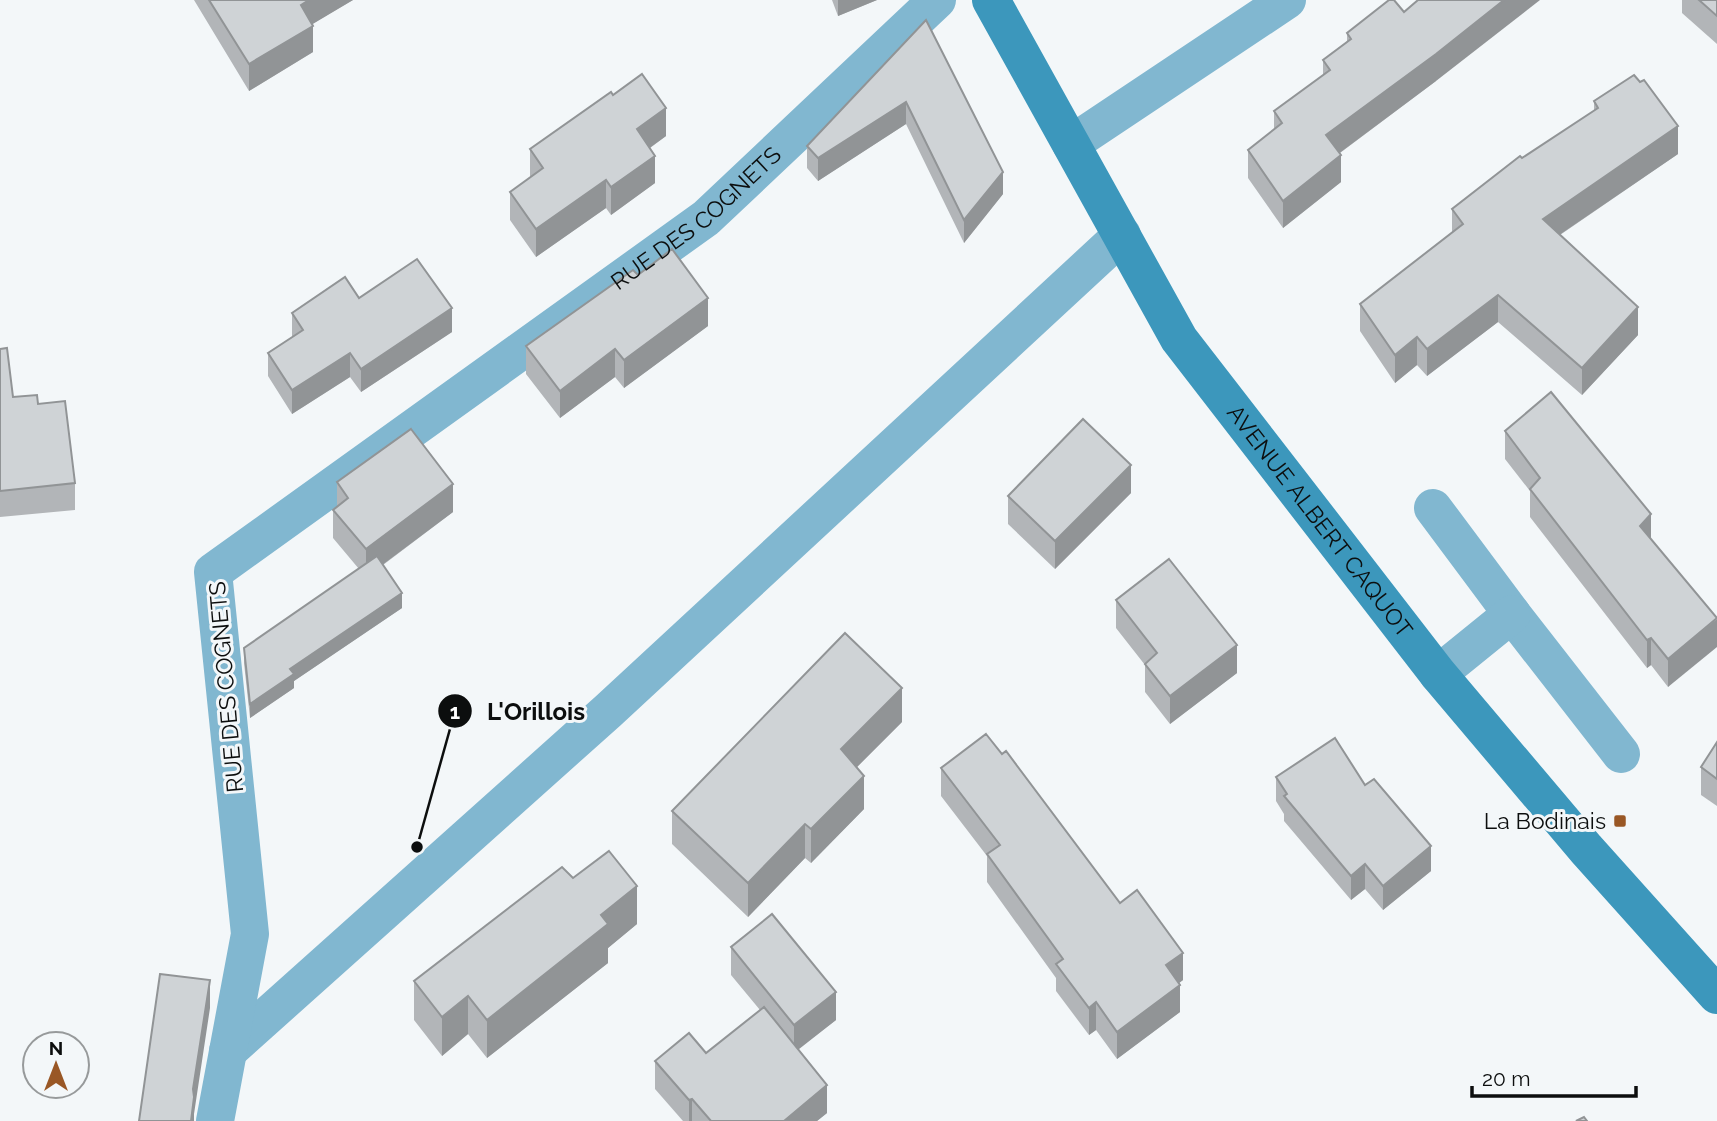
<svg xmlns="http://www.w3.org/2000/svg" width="1717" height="1121" viewBox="0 0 1717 1121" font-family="Raleway,sans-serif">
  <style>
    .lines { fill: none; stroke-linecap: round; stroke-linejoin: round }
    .street { stroke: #81b7d0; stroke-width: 38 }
    .secondary { stroke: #3c97bc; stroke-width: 38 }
    .wall { fill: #b2b5b8 }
    .shaded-wall { fill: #919496 }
    .building { fill: #cfd3d6; stroke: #919496; stroke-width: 2 }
    .poi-dot { fill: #995725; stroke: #f3f7f9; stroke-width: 2.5 }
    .labels { text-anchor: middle; stroke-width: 6; stroke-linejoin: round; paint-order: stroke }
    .street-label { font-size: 23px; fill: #0c0e0e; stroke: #f3f7f9 }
    .poi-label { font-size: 23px; fill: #0c0e0e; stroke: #f3f7f9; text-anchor: end }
    .leader { fill: none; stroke: #0c0e0e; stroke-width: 2.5 }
    .callout-dot { fill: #0c0e0e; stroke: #f3f7f9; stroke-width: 2.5 }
    .mark-label { font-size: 21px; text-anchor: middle; font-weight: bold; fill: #fff }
    .callout-label { font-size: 24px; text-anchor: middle; font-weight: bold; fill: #0c0e0e; stroke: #f3f7f9; stroke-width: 6; stroke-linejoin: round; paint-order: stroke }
  </style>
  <rect width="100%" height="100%" fill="#f3f7f9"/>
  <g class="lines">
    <g class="street">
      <polyline points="1071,144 1287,0"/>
      <polyline points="1433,508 1512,614 1621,754"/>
      <polyline points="1438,674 1512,614"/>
      <polyline points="228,1051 608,711 1122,235"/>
      <path id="s1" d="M215 1121 250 934 213 572 706 218 937 0"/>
    </g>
    <path class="secondary" id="s2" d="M991 0 1179 339 1438 674 1586 849 1717 995"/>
  </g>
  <g class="wall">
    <polygon points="194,0 353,0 312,24 313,52 249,91"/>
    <polygon points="832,0 877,0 838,16"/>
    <polygon points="1682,0 1717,0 1717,44 1682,13"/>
    <polygon points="926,20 1003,194 964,243 906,124 818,181 807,168 807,146"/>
    <polygon points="1347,33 1436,81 1340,153 1341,182 1283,228 1248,178 1248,150 1274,130 1274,111 1323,75 1323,60 1347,42"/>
    <polygon points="613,95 666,136 650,148 655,183 611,215 606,208 536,257 510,220 510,192 530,178 530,149"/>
    <polygon points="1594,101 1678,154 1560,235 1638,335 1582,395 1498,322 1427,376 1417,365 1395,383 1360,331 1360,304 1452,233 1452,209 1522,158 1594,111"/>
    <polygon points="638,275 708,326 624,388 615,377 560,418 526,374 526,346"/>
    <polygon points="359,298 452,332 361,392 350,377 292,414 268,376 268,353 292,337 292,313"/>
    <polygon points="0,349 13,397 38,404 75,483 75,510 0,517"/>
    <polygon points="1505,431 1651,539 1717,618 1668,687 1651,665 1647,668 1530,517 1530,491 1505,459"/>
    <polygon points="337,482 453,512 383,565 402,608 294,681 294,688 250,718 244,663 244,648 359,569 333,538 333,510 337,507"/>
    <polygon points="1131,493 1055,569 1008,524 1008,496"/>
    <polygon points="1116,600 1237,673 1170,724 1145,692 1145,665 1116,628"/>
    <polygon points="902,722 857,767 864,809 811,863 805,858 748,917 672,844 672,811"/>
    <polygon points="1717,742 1717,806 1701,795 1701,767"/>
    <polygon points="1002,754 1120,903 1183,980 1179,983 1180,1012 1117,1059 1096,1030 1089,1035 1056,991 1056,978 987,882 987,856 941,796 941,768"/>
    <polygon points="1276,777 1365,785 1431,871 1383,910 1365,889 1351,900 1284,821 1284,814 1276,801"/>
    <polygon points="573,878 637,924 608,948 608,963 487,1058 468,1034 442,1056 414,1020 414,981"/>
    <polygon points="731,947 836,1020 798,1049 827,1113 817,1121 683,1121 655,1089 655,1061 706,1053 760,1010 731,975"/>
  </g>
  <g class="shaded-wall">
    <polygon points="309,0 353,0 301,31 301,5"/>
    <polygon points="838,0 877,0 838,16"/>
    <polygon points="1504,0 1540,0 1436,81 1326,163 1326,135"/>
    <polygon points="313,26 313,52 249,91 249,64"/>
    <polygon points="906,102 906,124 818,181 818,158"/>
    <polygon points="666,108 666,136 637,157 637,129"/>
    <polygon points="1678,126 1678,154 1543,246 1543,219"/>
    <polygon points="1341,155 1341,182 1283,228 1283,201"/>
    <polygon points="655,156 655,183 611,215 611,187"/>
    <polygon points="1003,172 1003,194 964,243 964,220"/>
    <polygon points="606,180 606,208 536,257 536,229"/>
    <polygon points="1498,295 1498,322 1427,376 1427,349"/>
    <polygon points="708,298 708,326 624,388 624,360"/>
    <polygon points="1638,307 1638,335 1582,395 1582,368"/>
    <polygon points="452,308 452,332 361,392 361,369"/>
    <polygon points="1417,337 1417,365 1395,383 1395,355"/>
    <polygon points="615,349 615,377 560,418 560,391"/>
    <polygon points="350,353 350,377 292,414 292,390"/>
    <polygon points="1131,465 1131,493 1055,569 1055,541"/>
    <polygon points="453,484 453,512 366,577 366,549"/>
    <polygon points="1651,514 1651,541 1640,526"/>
    <polygon points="402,593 402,608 294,681 294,688 250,718 250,704 290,669"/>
    <polygon points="1717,619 1717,647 1668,687 1668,659"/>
    <polygon points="1651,638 1651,665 1647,668 1647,640"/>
    <polygon points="1237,645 1237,673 1170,724 1170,696"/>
    <polygon points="902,688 902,722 841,783 841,749"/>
    <polygon points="864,776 864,809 811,863 811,829"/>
    <polygon points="805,824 805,858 748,917 748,883"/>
    <polygon points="1431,846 1431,871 1383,910 1383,886"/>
    <polygon points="1365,864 1365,889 1351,900 1351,876"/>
    <polygon points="637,886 637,924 608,948 608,963 487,1058 487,1020 601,915"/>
    <polygon points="1183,953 1183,980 1166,993 1166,965"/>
    <polygon points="210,980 210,1008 194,1114 194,1121 191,1121 193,1089"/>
    <polygon points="1180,985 1180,1012 1117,1059 1117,1032"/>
    <polygon points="836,992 836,1020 794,1053 794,1025"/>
    <polygon points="468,996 468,1034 442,1056 442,1017"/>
    <polygon points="1096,1002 1096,1030 1089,1035 1089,1008"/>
    <polygon points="827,1085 827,1113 817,1121 784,1121"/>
    <polygon points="692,1099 692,1121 689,1121 689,1100"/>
  </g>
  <g class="building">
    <polygon points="209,0 309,0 301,5 313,26 249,64"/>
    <polygon points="1389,0 1394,0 1404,12 1418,0 1504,0 1436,54 1326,135 1341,155 1283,201 1248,150 1282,123 1274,111 1330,70 1323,60 1351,39 1347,33"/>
    <polygon points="1699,0 1717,0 1717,16"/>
    <polygon points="926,20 1003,172 964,220 906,102 818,158 807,146"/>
    <polygon points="642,74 666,108 637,129 655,156 611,187 606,180 536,229 510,192 543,168 530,149 611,92 613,95"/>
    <polygon points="1634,75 1640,82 1644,80 1678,126 1543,219 1638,307 1582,368 1498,295 1427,349 1417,337 1395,355 1360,304 1463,224 1452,209 1520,156 1522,158 1598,108 1594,101"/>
    <polygon points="672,249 708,298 624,360 615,349 560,391 526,346 633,270 638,275"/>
    <polygon points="417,259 452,308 361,369 350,353 292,390 268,353 303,330 292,313 345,277 359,298"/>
    <polygon points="7,348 13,397 37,395 38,404 65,401 75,483 0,491 0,349"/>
    <polygon points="1551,392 1651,514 1640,526 1717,618 1668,659 1651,638 1647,640 1530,489 1540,478 1505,431"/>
    <polygon points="1083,419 1131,465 1055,541 1008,496"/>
    <polygon points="411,429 453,484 366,549 333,510 348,498 337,482"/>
    <polygon points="377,556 402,593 290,669 294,674 250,704 244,648"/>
    <polygon points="1169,559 1237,645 1170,696 1145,664 1157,653 1116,600"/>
    <polygon points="845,633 902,688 841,749 864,776 811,829 805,824 748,883 672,811"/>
    <polygon points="986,734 1002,754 1006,751 1120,903 1137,890 1183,953 1166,965 1180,985 1117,1032 1096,1002 1089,1008 1056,964 1063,959 987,854 1000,845 941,768"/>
    <polygon points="1335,738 1365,785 1374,779 1431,846 1383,886 1365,864 1351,876 1284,796 1287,794 1276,777"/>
    <polygon points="1717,742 1717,779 1701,767"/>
    <polygon points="609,851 637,886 601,915 608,924 487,1020 468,996 442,1017 414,981 562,867 573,878"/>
    <polygon points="772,914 836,992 794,1025 731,947"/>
    <polygon points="160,974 210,980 193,1089 194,1097 191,1121 139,1121"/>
    <polygon points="764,1007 827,1085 784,1121 711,1121 692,1099 689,1100 655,1061 689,1033 706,1053"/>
    <polygon points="1584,1117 1587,1121 1576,1121"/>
  </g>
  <rect class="poi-dot" x="1613" y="814" width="14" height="14" rx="3.5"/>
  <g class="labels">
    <g class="street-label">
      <text dy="8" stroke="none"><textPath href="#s1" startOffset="1153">RUE DES COGNETS</textPath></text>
      <text dy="8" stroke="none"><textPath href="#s2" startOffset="618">AVENUE ALBERT CAQUOT</textPath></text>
      <text transform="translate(226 687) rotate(-95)" y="8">RUE DES COGNETS</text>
    </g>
    <g class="poi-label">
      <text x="1606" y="829">La Bodinais</text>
    </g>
  </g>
  <path class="leader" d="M417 847L455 711"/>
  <g class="callout-dot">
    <circle cx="417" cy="847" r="7"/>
    <circle cx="455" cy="711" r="18"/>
  </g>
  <g class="mark-label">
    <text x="455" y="719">1</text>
  </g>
  <g class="callout-label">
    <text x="536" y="720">L'Orillois</text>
  </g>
  <g transform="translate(56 1065)"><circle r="33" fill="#f3f7f9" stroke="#979a9b" stroke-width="2"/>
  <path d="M0-5L12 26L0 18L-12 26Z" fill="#995725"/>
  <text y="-10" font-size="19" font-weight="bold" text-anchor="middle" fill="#0c0e0e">N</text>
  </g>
  <path d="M1472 1086v10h164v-10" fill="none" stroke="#0c0e0e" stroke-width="3.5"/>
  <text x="1482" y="1086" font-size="21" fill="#0c0e0e" stroke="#f3f7f9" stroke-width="5" paint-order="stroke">20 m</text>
</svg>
